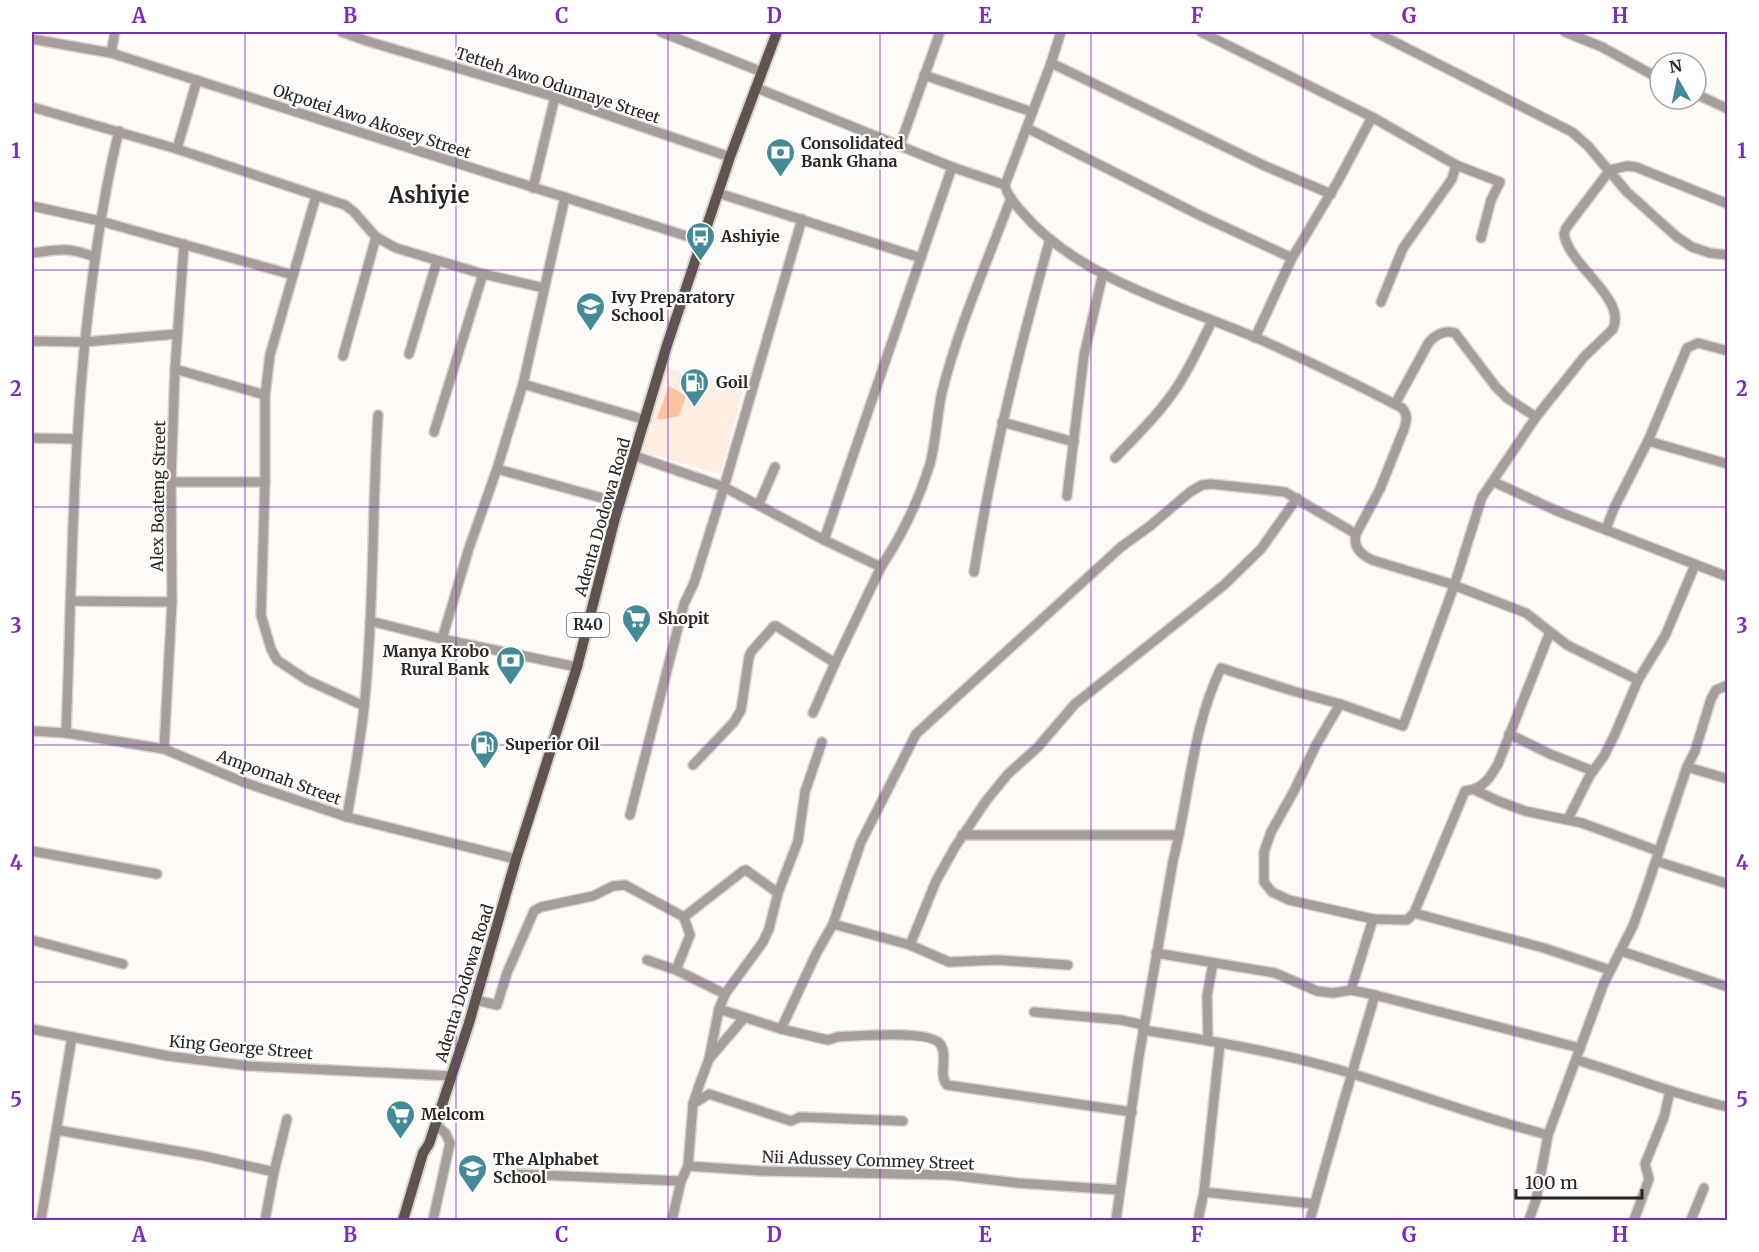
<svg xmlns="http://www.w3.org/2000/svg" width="1759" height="1252" viewBox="0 0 1759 1252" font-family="Merriweather,serif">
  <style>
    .built { fill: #feede1 }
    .green { fill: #fbc49e }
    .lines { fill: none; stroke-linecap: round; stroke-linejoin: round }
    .minor-casing { stroke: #d7d4d1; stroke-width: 12 }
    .major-casing { stroke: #d7d4d1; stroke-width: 14 }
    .minor { stroke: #a59e9a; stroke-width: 9 }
    .major { stroke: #5e544d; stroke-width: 10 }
    .grid { fill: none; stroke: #7b2cbf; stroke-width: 1.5; stroke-opacity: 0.55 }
    .labels { text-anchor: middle; stroke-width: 4.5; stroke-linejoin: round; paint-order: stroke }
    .shield { fill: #fff; stroke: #6a6664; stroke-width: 1.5 }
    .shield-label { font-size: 15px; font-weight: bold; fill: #2a2521 }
    .street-label { font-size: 16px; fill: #2a2521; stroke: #fff }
    .poi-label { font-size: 16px; font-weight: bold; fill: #2a2521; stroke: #fff; text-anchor: start }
    .district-label { font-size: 22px; font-weight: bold; fill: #2a2521; stroke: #fff }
    .neatline { fill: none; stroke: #7b2cbf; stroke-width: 2 }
    .grid-label { font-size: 20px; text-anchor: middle; font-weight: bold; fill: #7b2cbf }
  </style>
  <rect width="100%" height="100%" fill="#fdfaf8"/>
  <polygon class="built" points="667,368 743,391 720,474 643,452"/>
  <polygon class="green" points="669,386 686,396 679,416 660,420 657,418"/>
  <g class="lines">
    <defs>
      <g id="minor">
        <polyline points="342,32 367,41 555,97 730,157"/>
        <polyline points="661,32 762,72"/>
        <path d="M1061 32 1051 63 1005 185C1007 196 1015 204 1022 212 1080 281 1187 307 1266 342 1312 363 1357 384 1402 408 1408 415 1407 420 1404 429L1380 489 1356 534C1353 547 1360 554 1372 560L1448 583 1526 613 1567 645 1638 680"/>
        <polyline points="1201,32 1372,117 1456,165 1500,182 1491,200 1481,238"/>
        <polyline points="1375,32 1572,132 1588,146 1627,192 1677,237 1692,247 1710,253 1728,255"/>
        <polyline points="1565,32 1602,47 1660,79"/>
        <polyline points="32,39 111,53 702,241"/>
        <polyline points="111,53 115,32"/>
        <polyline points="1051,63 1265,166 1331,194"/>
        <polyline points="924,75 1032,112"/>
        <polyline points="757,88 952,167 1005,185"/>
        <polyline points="1696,94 1728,109"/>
        <polyline points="32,107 177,149 345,205 354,212 376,237 396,248 483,274 544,288"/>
        <polyline points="1027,128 1199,215 1292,258"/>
        <polyline points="900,145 940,32"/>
        <polyline points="177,149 197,80"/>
        <polyline points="533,188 555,97"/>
        <polyline points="718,193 921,258"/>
        <polyline points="316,196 270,355 265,395 265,482 261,615 271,649 277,660 307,680 364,706"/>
        <polyline points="32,206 100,221 293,275"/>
        <path d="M32 253C61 250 65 246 95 257"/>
        <polyline points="1381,302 1403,248 1452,179 1456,165"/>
        <polyline points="1255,338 1292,258 1338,181 1372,117"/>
        <polyline points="32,341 84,342 177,334"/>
        <polyline points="409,354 437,261"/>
        <polyline points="343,356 376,237"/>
        <polyline points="175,369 265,395"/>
        <polyline points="523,384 646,420"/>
        <path d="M1395 404 1429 342C1437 334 1444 330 1455 333L1496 387 1507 398 1536 417"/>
        <polyline points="1002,422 1074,442"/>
        <polyline points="434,432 483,274"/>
        <polyline points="32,438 76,439"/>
        <polyline points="1648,441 1728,464"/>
        <polyline points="635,456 724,487 824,540 952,167"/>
        <path d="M1115 458C1137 435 1160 413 1177 387 1191 366 1201 343 1212 321"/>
        <polyline points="497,469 620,503"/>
        <polyline points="171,482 265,482"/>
        <polyline points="1494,482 1557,511 1728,577"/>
        <polyline points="1067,496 1084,355 1103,273"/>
        <polyline points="759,504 775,467"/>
        <polyline points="1606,529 1614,508 1648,441 1687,348 1698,343 1728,351"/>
        <path d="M824 540 881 567C902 535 919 500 930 464 936 441 937 415 942 392 958 328 988 260 1011 198"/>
        <path d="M974 572C992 458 1019 350 1050 239"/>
        <polyline points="71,601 172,602"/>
        <polyline points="370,621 442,639 577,667"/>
        <polyline points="442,639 469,548 497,469 523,384 565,197"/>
        <polyline points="1340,704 1316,745 1294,791 1271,832 1264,852 1264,882 1272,892 1289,900 1373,919 1407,920 1414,913 1544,948 1610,970"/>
        <polyline points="813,713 835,663 881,567"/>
        <polyline points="32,731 66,733 164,749 243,782 347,817 516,859"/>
        <path d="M66 733C72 587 72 441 90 297 97 241 105 186 119 131"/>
        <polyline points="1509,734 1550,754 1593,771"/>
        <polyline points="164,749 172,602 171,482 175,369 184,244"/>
        <polyline points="693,765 734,722 741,710 749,657 751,652 774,626 776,626 835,663"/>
        <polyline points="1687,767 1728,779"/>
        <polyline points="1475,790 1498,801 1525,811 1582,823 1658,851"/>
        <polyline points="630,815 684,604 694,583 724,487 802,219"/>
        <path d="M347 817C353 781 360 745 364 708 374 611 372 513 378 415"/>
        <polyline points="1568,819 1590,775 1604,756 1615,734 1638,680 1665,636 1695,565"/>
        <polyline points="962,835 1179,835"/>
        <polyline points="32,851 157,874"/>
        <polyline points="1656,861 1728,884"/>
        <polyline points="778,893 798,841 805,792 822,742"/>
        <path d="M1414 913 1465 791C1483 789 1490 778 1498 764L1550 632"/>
        <polyline points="1373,919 1351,990 1375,995 1580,1048"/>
        <polyline points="833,924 910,945 949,962 998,960 1068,965"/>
        <polyline points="32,940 123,964"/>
        <polyline points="910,945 936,881 955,847 986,801 1008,774 1038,747 1075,704 1224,585 1261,549 1297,498"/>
        <polyline points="1621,951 1728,987"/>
        <polyline points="1156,953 1275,973 1317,991 1333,993 1351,990"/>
        <polyline points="647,960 676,970 725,994"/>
        <polyline points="676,970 690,935 684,917 743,871 746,870 778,893 769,929 763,942 725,994 719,1009 709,1059"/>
        <polyline points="476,1000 497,1005 507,973 534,911 541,907 593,896 613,886 625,885 684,917"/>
        <path d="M719 1009 781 1029 828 1040 837 1037C855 1036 932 1029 941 1045 948 1057 938 1075 947 1085L1132 1112"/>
        <polyline points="1034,1012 1121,1020 1144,1025"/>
        <polyline points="32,1029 168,1056 249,1066 451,1076"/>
        <polyline points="781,1029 816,954 833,924 861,842 916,734 1121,547 1150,526 1190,492 1202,485 1211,484 1285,492 1356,534"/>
        <path d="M1143 1030C1213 1041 1285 1053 1353 1074 1418 1094 1482 1118 1548 1135"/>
        <polyline points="1208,1041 1207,996 1213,963"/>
        <path d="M1577 1060C1627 1075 1676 1095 1728 1107"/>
        <polyline points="693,1104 709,1094 791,1121 800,1117 903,1121"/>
        <polyline points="57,1130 204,1156 274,1172"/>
        <polyline points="688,1166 761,1171 950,1175 1018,1183 1120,1190"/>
        <polyline points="517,1174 681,1181"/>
        <polyline points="1204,1192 1314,1204"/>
        <polyline points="41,1220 72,1037"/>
        <polyline points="265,1220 274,1172 287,1119"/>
        <polyline points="433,1220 450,1143 446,1134 435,1123"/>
        <polyline points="672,1220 681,1181 688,1166 693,1104 700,1083 709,1059 744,1018"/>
        <path d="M1116 1220 1139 1056 1173 861C1189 798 1192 728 1221 668L1293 691 1340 704 1403 726 1454 586 1482 497 1536 417 1584 357 1613 329C1627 298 1569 266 1564 234L1566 228 1610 170 1627 166 1636 167 1728 204"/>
        <polyline points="1198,1220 1204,1192 1220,1043"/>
        <polyline points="1310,1220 1340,1114 1375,995"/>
        <polyline points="1529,1220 1536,1200 1548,1135 1604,983 1633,926 1646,890 1687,767 1695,751 1711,699 1716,690 1728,685"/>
        <polyline points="1634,1220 1649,1179 1645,1164 1664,1117 1670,1091"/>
        <polyline points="1691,1220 1704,1188"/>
      </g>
      <polyline id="major" points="403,1220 423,1153 429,1144 469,1023 516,859 577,667 615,518 667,345 730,157 777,32"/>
    </defs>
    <use href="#minor" class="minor-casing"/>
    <use href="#major" class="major-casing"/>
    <use href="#minor" class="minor"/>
    <use href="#major" class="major"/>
  </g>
  <path class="grid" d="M245 32V1220M456 32V1220M668 32V1220M880 32V1220M1091 32V1220M1303 32V1220M1514 32V1220M32 270H1728M32 507H1728M32 745H1728M32 982H1728"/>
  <defs>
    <symbol id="bank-pin" viewBox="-11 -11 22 30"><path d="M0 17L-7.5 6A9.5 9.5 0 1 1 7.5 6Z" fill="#458a97" stroke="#fff"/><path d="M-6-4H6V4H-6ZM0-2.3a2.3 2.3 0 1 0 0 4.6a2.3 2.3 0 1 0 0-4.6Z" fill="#fff"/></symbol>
    <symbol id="bus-pin" viewBox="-11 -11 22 30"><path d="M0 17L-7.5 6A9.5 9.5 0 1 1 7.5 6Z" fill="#458a97" stroke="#fff"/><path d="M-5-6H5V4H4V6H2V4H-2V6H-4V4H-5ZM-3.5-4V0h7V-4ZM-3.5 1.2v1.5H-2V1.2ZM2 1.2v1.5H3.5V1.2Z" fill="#fff"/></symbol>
    <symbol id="school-pin" viewBox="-11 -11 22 30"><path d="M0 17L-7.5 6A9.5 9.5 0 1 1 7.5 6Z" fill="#458a97" stroke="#fff"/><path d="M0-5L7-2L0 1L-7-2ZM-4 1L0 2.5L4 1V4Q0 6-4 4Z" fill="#fff"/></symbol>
    <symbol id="fuel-pin" viewBox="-11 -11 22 30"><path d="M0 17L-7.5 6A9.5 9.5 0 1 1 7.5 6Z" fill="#458a97" stroke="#fff"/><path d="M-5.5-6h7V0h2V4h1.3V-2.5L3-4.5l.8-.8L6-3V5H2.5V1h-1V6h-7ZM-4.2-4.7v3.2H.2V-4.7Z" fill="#fff"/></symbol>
    <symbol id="supermarket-pin" viewBox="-11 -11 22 30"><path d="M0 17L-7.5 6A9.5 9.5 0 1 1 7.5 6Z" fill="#458a97" stroke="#fff"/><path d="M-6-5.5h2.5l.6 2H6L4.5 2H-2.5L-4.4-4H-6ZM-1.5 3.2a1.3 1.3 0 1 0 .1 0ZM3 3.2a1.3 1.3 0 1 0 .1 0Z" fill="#fff"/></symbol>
  </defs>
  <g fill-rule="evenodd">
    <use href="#bank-pin" x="764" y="136" width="33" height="45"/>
    <use href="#bus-pin" x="684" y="220" width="33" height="45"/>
    <use href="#school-pin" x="574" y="290" width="33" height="45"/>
    <use href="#fuel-pin" x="678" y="366" width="33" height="45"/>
    <use href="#supermarket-pin" x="620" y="602" width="33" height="45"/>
    <use href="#bank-pin" x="494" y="644" width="33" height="45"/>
    <use href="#fuel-pin" x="468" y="728" width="33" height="45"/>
    <use href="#supermarket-pin" x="384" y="1098" width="33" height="45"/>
    <use href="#school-pin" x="456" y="1152" width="33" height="45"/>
  </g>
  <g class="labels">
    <rect class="shield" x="567" y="613" width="42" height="24" rx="4.5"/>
    <g class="shield-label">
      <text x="588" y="630">R40</text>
    </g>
    <g class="street-label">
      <text transform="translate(558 85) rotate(18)" y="6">Tetteh Awo Odumaye Street</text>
      <text transform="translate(372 121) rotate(18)" y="6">Okpotei Awo Akosey Street</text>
      <text transform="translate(158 496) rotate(-89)" y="6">Alex Boateng Street</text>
      <text transform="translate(602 517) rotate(-74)" y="6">Adenta Dodowa Road</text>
      <text transform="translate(279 777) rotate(20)" y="6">Ampomah Street</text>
      <text transform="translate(464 983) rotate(-73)" y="6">Adenta Dodowa Road</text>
      <text transform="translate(241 1047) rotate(5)" y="6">King George Street</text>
      <text transform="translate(868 1160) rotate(2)" y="6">Nii Adussey Commey Street</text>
    </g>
    <g class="poi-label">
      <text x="801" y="149">Consolidated<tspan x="801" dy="18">Bank Ghana</tspan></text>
      <text x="721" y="242">Ashiyie</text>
      <text x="611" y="303">Ivy Preparatory<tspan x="611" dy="18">School</tspan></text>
      <text x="716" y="388">Goil</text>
      <text x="658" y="624">Shopit</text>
      <text x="489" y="657" text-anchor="end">Manya Krobo<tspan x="489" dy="18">Rural Bank</tspan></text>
      <text x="505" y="750">Superior Oil</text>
      <text x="421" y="1120">Melcom</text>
      <text x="493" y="1165">The Alphabet<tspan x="493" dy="18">School</tspan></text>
    </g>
    <g class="district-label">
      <text x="429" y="203">Ashiyie</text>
    </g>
  </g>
  <rect width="1759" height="1252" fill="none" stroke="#ffffff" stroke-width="66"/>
  <g transform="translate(1678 81) rotate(351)"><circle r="28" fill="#ffffff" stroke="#aaa8a6" stroke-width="1.5"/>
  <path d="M0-4.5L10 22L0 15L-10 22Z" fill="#458a97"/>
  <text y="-9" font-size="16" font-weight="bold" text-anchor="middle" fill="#2a2521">N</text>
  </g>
  <path d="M1516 1189v9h126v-9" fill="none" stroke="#2a2521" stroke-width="3"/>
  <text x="1525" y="1189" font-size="18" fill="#2a2521" stroke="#ffffff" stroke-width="4.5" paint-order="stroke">100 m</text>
  <rect x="33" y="33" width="1693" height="1186" class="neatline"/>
  <g class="grid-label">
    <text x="139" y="23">A</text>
    <text x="350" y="23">B</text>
    <text x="562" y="23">C</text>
    <text x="774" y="23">D</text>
    <text x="985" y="23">E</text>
    <text x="1197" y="23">F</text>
    <text x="1409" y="23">G</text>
    <text x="1620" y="23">H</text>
    <text x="16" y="158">1</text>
    <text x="1742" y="158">1</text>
    <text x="16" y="396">2</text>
    <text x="1742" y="396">2</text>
    <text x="16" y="633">3</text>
    <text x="1742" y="633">3</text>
    <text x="16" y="870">4</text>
    <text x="1742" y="870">4</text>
    <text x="16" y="1107">5</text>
    <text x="1742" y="1107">5</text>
    <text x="139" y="1242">A</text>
    <text x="350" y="1242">B</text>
    <text x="562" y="1242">C</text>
    <text x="774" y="1242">D</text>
    <text x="985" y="1242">E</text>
    <text x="1197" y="1242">F</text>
    <text x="1409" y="1242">G</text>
    <text x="1620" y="1242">H</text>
  </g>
</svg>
